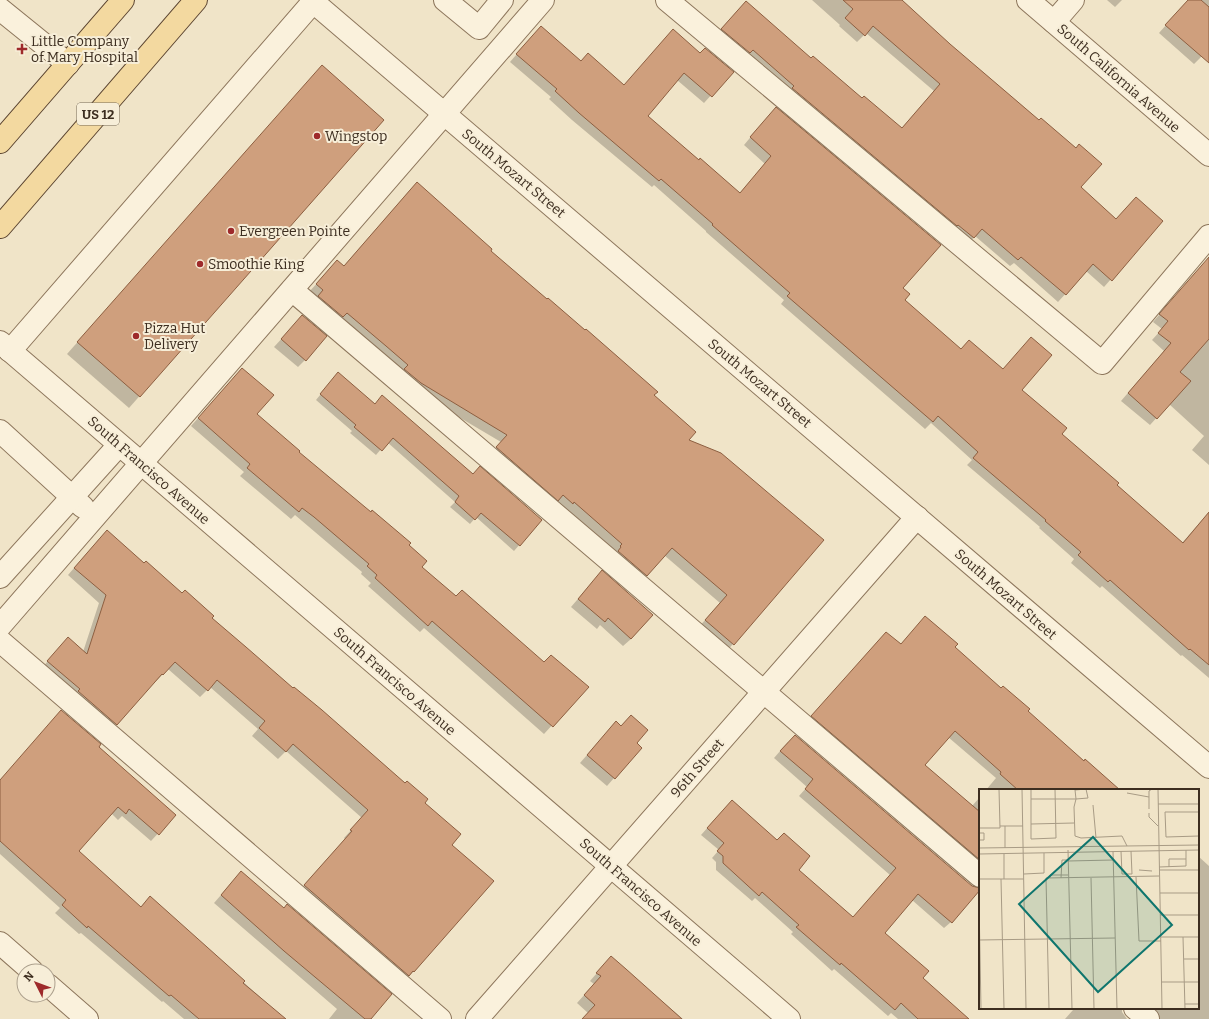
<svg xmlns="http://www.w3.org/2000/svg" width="1209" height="1019" viewBox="0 0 1209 1019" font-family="Bitter,serif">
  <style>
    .shadow { fill: #0003 }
    .building { fill: #cf9f7d; stroke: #8d5f41 }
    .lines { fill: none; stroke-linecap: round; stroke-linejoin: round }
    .minor-casing { stroke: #8d765c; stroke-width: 24 }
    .major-casing { stroke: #5b4430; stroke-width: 24 }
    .minor { stroke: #faf1dc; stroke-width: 22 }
    .major { stroke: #f3d9a0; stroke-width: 22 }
    .poi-dot { fill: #9e2a2b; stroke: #f7eed8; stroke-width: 1.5 }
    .labels { text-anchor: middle; stroke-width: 4; stroke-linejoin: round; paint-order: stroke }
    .shield { fill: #f7eed8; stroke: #756857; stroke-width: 1 }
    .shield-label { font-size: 13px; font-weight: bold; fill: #3d2e20 }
    .poi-label { font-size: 14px; fill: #3d2e20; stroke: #f7eed8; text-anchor: start }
    .street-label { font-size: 14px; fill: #3d2e20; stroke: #f7eed8 }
    .inset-road { fill: none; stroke: #a89b85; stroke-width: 1 }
    .view { fill: #0f766e; fill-opacity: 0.15; stroke: #0f766e; stroke-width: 2 }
    .inset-edge { fill: none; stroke: #3d2e20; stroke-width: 2 }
  </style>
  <rect width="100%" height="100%" fill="#f0e4c8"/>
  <g class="shadow">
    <polygon points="812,0 901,0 1080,188 1116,220 1162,221 1104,287 1086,271 1058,302 1014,263 1010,266 975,236 967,245 715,36 739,9 811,59 901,129 934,91 866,33 857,42 839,26 840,25"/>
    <polygon points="1107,0 1122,0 1115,7"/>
    <polygon points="1191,0 1209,0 1209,57 1201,57 1194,64 1159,33 1182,7"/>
    <polygon points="534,34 624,86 700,54 732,72 704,103 677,80 646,116 739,194 765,164 744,145 769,115 902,288 904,300 961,350 1021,390 1061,434 1115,485 1182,543 1209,512 1209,678 1182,655 1181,656 1102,586 1100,588 1071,563 1074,559 1039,528 1040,527 967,465 972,460 931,423 925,429 781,304 784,300 706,232 706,231 654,185 652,187 572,120 549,99 551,97 510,62"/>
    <polygon points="322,66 383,120 129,408 67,354"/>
    <polygon points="409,191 489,251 653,396 687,441 823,540 726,652 698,628 720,603 664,555 639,583 616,552 566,509 565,510 490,455 501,442 413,390 309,292 330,269 343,267"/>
    <polygon points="1209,266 1209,465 1192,450 1204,436 1169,404 1150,425 1121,401 1164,351 1152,340 1162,329 1153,322 1198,270"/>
    <polygon points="295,324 305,360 298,367 274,347"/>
    <polygon points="242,369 256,415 297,452 408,546 420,567 456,597 543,663 587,687 544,734 424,628 420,632 368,586 371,583 361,574 362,572 295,515 291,519 240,476 244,472 191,426"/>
    <polygon points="333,379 374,405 473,475 541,520 514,551 476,517 470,524 450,507 455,502 387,442 376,455 350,433 352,431 316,400"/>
    <polygon points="99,539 144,564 211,618 423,803 451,845 414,971 407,978 297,893 345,839 344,838 362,818 286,751 278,759 252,736 258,729 210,687 200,697 168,669 155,682 154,681 109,732 41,669 61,646 83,652 99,603 68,575"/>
    <polygon points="595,579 631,639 623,646 600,625 597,629 571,607"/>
    <polygon points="880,639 900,645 954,647 1084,762 1118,790 986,790 996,778 948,737 924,766 972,806 980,797 980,868 806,723"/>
    <polygon points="609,730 636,744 614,778 607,786 580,763"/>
    <polygon points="788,742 951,922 944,928 912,900 884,933 922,978 968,1019 898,1019 891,1013 888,1016 834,969 832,971 791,934 793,932 755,898 752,901 716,870 716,862 712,858 719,850 701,835 725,808 853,918 890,875 799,796 807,787 774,758"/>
    <polygon points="97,747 175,815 151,841 122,816 118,820 111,813 78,851 140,908 150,897 272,1008 271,1019 184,1019 163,1001 162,1002 81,933 79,934 55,913 60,908 0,854 0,780"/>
    <polygon points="1198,856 1209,866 1209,1019 1152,1019 1141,1008 1198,1008"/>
    <polygon points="235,879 369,1019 329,1019 337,1009 214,903"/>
    <polygon points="604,965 663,1003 663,1002 683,1019 583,1019 588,1013 577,1003 594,984 590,981"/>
    <polygon points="1071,1008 1122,1008 1122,1012 1127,1019 1065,1019 1073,1010"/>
  </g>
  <g class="building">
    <polygon points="843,0 902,0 950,44 1039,120 1041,118 1076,148 1079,144 1102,164 1081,187 1116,219 1136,197 1163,221 1112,281 1093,264 1066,295 1021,257 1018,260 982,229 974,238 958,225 957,226 792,88 794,86 753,50 750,53 721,29 746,1 811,58 813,56 862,98 864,96 902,128 940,84 873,26 865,36 845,18 853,9"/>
    <polygon points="1188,0 1201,0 1209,7 1209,63 1165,25"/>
    <polygon points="541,26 581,61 588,53 624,85 673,29 700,53 705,48 734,72 712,97 684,73 648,116 699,160 700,158 740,193 771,156 750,137 776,107 941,245 903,288 910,294 905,300 961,349 969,340 1003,369 1031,337 1052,355 1022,390 1067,428 1062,434 1119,483 1117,485 1183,543 1209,512 1209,665 1190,649 1189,650 1110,580 1108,582 1078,555 1081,552 1045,521 1046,520 973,458 978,452 938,416 933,422 787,296 790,293 712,225 713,224 661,179 659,181 579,113 555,91 557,89 516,54"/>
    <polygon points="322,65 384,120 140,397 77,342"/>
    <polygon points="417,182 492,249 491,251 547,299 548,298 585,330 586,329 658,392 654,395 696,432 689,440 721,453 824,540 734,645 705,620 727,595 672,548 647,576 618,551 621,547 620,546 622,544 574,502 573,504 563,495 558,501 496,447 507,435 421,383 404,369 408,365 386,346 347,313 343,317 318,296 323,290 316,284 337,260 344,266"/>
    <polygon points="1209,257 1209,339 1180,372 1191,381 1157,419 1128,393 1171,343 1158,333 1168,321 1159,314"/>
    <polygon points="302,315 327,336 306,361 281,339"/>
    <polygon points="242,368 274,395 257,414 300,451 299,452 371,512 372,510 411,543 409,545 427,561 422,567 456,596 462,590 544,662 551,655 589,687 553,727 432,621 428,626 375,578 377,575 367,566 369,564 314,517 302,508 299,512 247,468 250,464 198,418"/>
    <polygon points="338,372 375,404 382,395 473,474 480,466 542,520 520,546 481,513 475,520 455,502 459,496 393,438 382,451 354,427 356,425 320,394"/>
    <polygon points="107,530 144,563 146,561 182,593 185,590 214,616 212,618 246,647 293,688 294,687 322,710 405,783 407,781 428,799 425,803 461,834 452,845 494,881 414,972 413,971 409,976 304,885 352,831 350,830 368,810 293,744 286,752 259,728 265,721 217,680 208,691 175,662 163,675 162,674 117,725 78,691 80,689 47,661 68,637 87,654 106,595 74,568"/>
    <polygon points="602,570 653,615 631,639 608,618 605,622 578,599"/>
    <polygon points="925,616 958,644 955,647 1001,688 1003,686 1030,709 1028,711 1084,761 1085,759 1120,790 1018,790 1000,774 1001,772 955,731 925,765 980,812 980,860 811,716 886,632 901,644"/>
    <polygon points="61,710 101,744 99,747 176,815 159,835 129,809 126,814 118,807 79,851 141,907 150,896 245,981 243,983 286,1019 199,1019 171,995 169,996 88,926 87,928 62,905 66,900 0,841 0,780"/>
    <polygon points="631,715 648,730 637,743 642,748 615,779 587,755 616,721 621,726"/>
    <polygon points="795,735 972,886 980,888 980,890 952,923 918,894 885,933 929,971 923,978 969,1019 918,1019 901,1003 895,1010 841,963 840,965 796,927 799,925 762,892 759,896 723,863 723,856 717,851 724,843 707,828 732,800 777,840 784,833 810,856 799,870 853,917 896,868 805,789 813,779 780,751"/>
    <polygon points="241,871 284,908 287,904 392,994 371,1019 365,1019 284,951 221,895"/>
    <polygon points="611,956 626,969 682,1019 582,1019 595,1005 584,995 601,976 596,973"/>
  </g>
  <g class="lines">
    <defs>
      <g id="minor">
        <polyline points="311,0 1209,767"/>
        <polyline points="445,0 479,28 502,0"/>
        <polyline points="667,0 1102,363 1209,236"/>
        <polyline points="1028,0 1209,155"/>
        <polyline points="0,9 68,64"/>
        <polyline points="1054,22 1073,0"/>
        <polyline points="292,290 980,876"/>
        <polyline points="0,342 789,1019"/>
        <polyline points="10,351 313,2"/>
        <polyline points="0,431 83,507"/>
        <polyline points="0,577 119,445"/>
        <polyline points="0,626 543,0"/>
        <polyline points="0,641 440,1019"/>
        <polyline points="0,943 32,971"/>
        <polyline points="48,985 87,1019"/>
        <polyline points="1135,1008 1148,1019"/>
        <polyline points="477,1019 917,517"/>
      </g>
      <g id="major">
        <polyline points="0,142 123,0"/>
        <polyline points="0,227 196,0"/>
      </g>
    </defs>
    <use href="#minor" class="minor-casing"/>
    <use href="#major" class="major-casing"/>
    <use href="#minor" class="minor"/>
    <use href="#major" class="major"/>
  </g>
  <g class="poi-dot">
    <path d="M20 43h4v4h4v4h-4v4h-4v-4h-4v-4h4z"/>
    <circle cx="317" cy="136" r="4"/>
    <circle cx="231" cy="231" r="4"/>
    <circle cx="200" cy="264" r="4"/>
    <circle cx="136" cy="336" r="4"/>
  </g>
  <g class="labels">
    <rect class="shield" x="77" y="103" width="42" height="22" rx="3"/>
    <g class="shield-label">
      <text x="98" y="119">US 12</text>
    </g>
    <g class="poi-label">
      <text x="31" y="46">Little Company<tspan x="31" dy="16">of Mary Hospital</tspan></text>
      <text x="325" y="141">Wingstop</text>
      <text x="239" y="236">Evergreen Pointe</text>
      <text x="208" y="269">Smoothie King</text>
      <text x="144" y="333">Pizza Hut<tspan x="144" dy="16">Delivery</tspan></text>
    </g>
    <g class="street-label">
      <text transform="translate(1119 78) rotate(41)" y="5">South California Avenue</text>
      <text transform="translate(514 173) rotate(40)" y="5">South Mozart Street</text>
      <text transform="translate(760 383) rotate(40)" y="5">South Mozart Street</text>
      <text transform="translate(149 470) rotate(41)" y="5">South Francisco Avenue</text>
      <text transform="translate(1006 594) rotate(41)" y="5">South Mozart Street</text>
      <text transform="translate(395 681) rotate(41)" y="5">South Francisco Avenue</text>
      <text transform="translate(697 768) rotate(-49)" y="5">96th Street</text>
      <text transform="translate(641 892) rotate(41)" y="5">South Francisco Avenue</text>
    </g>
  </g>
  <g transform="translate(979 789)">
    <rect width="220" height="220" fill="#f0e4c8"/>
    <path class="inset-road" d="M43 0 47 220M52 0V50L77 49 76 0M179 0 183 220M148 4 170 8M52 10H97L109 9 107 0 96 1 97 10 95 18 96 47 102 49 143 47 148 57M179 15H220M114 16 117 49M170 20V2L173 0M220 23H186L187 48 220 47M170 24V28L179 37M52 35 95 34M21 37H26V59M26 37H44M0 39H21L20 0M0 44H5V51H0M0 59 220 56M89 61 93 220M134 62 138 220M142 62 143 85H153L152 62M0 65 220 61M25 65V90M89 72 134 71M180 78 207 77V61M190 78V70H207M160 81 173 82M180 81H220M45 85 65 84V64M157 88 160 152H182M71 89V86H89M82 89 83 71H89M112 89 115 220M0 90H45M22 90 25 220M181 104H220M0 112 2 220M181 126H220M182 148H220M204 148 206 220M0 151 136 149M205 170H220M183 193H220M206 215H220M70 220 67 89 180 87"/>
    <path class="view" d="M114 48 193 136 119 203 40 115Z"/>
    <rect width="220" height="220" class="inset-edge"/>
  </g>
  <g transform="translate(36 983) rotate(312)"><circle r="19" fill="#f7eed8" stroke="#ada18e"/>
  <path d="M0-3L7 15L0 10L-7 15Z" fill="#9e2a2b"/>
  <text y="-6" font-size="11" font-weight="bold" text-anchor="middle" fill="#3d2e20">N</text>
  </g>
</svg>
